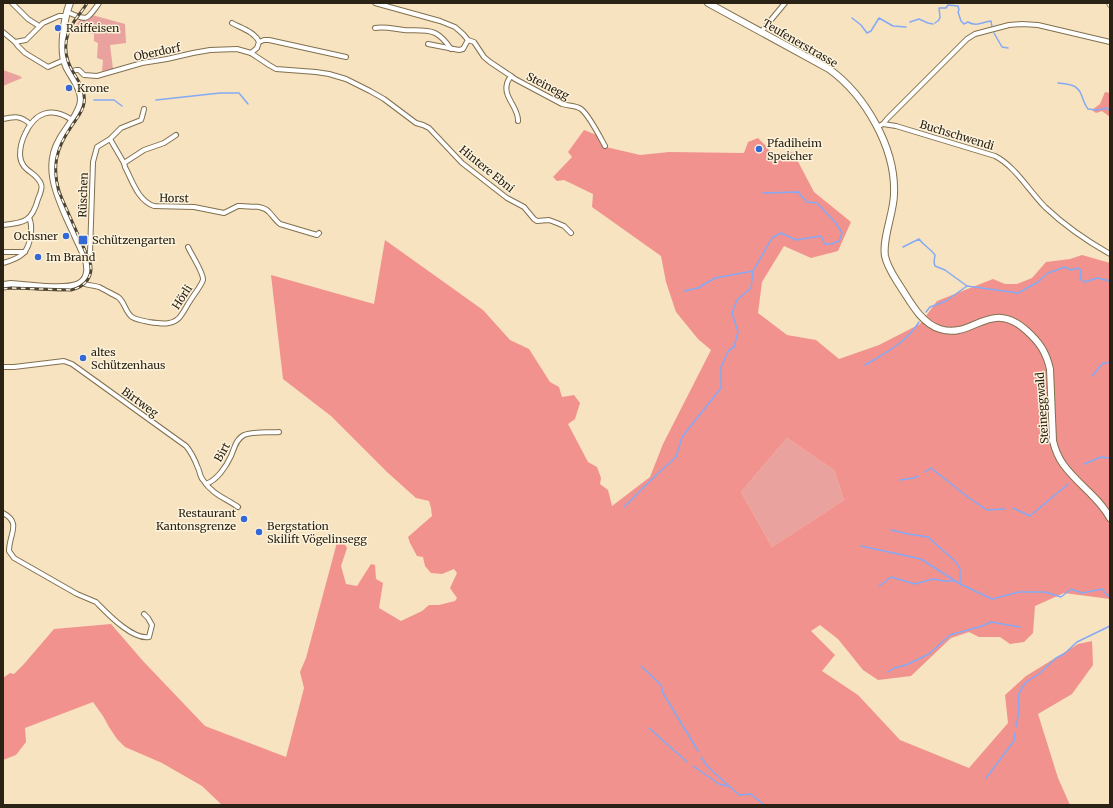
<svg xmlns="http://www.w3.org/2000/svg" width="1113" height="808" viewBox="0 0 1113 808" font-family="Merriweather,serif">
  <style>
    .green { fill: #e9a29e }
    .forest { fill: #f1928e; fill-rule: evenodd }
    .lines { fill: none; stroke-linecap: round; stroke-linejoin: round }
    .stream { stroke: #84aaf5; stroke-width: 1.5 }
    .minor-casing { stroke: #81704f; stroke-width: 6 }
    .secondary-casing { stroke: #81704f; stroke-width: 8 }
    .minor { stroke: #fff; stroke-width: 4 }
    .secondary { stroke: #fff; stroke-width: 6 }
    .rail-casing { stroke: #4f4533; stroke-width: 3 }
    .rail { stroke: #fdf2dc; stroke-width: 1.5; stroke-dasharray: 4.5; stroke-linecap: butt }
    .poi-dot { fill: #3368d7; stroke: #fdf2dc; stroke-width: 1.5 }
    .labels { text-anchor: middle; stroke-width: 3; stroke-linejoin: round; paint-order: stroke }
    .poi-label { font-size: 11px; fill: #2a2315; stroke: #fdf2dc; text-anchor: start }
    .street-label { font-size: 11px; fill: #2a2315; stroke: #fdf2dc }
  </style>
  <rect width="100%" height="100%" fill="#f7e3bf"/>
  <g class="green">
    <polygon points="92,15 125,24 126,43 110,45 113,69 102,71 103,60 97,58 98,43 94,41 94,34 83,33 83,31 74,30 73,29 80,20 85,19"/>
    <polygon points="3,70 20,76 22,78 3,86"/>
    <polygon points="787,438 834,470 844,500 772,547 741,492"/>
  </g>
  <g class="forest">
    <polygon points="1105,92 1110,93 1110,117 1102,111 1096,113 1092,110 1100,104"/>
    <path d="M584 130 599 136 606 147 640 155 669 152 744 153 748 142 758 138 767 147 771 154 793 152 814 192 851 222 838 251 811 258 784 246 762 282 758 313 787 335 816 340 839 359 879 345 920 324 937 301 993 279 1005 284H1017L1032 278 1046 262 1070 259 1082 255 1110 263V599L1064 593 1035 606 1033 633 1024 642 1010 644 1000 637H979L969 632 951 638 911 676 878 680 863 670 838 639 820 625 811 631 835 655 822 671 858 695 900 740 969 768 1008 723 1005 695 1026 676 1078 644 1092 641 1093 665 1072 694 1038 714 1058 778 1070 805H222L202 786 162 763 125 747 117 739 109 727 103 716 93 702 25 728 26 742 16 755 3 760V678L10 673 14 674 24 664 54 629 111 624 143 661 205 726 286 757 304 688 300 672 306 658 339 535 347 548 341 566 346 584 357 586 371 564 375 565 376 579 383 583 379 608 401 621 422 611 429 605H439L455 601 457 598 450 588 457 573 454 569 442 574 431 573 425 566 423 557 417 556 410 543 408 537 432 516 431 508 429 501 416 498 387 472 331 416 283 379 271 275 374 304 385 240 483 310 510 340 529 349 550 382 559 387 562 397 574 395 580 403 575 419 568 424 588 462 597 467 601 478 600 484 608 490 612 506 650 477 663 444 711 350 698 339 676 312 666 282 661 256 592 207 593 194 564 180 557 181 553 177 572 157 568 152ZM787 438 834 470 844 500 772 547 741 492Z"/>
  </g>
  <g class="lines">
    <g class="stream">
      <polyline points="852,18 861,25 867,33 871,31 879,18 893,26 906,27"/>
      <polyline points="910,22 919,19 928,23 933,24"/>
      <path d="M935 23 939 20 940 17 939 8H946L948 5 958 6 959 10 958 12 961 21 964 24 968 22C976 27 983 22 991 21L992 27"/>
      <polyline points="994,33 1002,47 1008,48"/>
      <path d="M1058 83C1067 84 1077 84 1081 94 1084 101 1084 104 1088 109L1097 110 1107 108 1110 111"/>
      <polyline points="94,100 114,100 122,106"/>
      <polyline points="156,100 220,93 239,93 248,104"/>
      <path d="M903 247 919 239C924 246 930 248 935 255L934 262 935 266 945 270 967 286 1018 293 1038 282 1048 273 1065 267 1071 270 1078 268 1081 270 1080 279 1085 282 1097 278 1110 281"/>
      <polyline points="684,291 698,288 715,278 753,271"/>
      <polyline points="926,312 930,307 946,301 967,286"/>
      <path d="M865 365C885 353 906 343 919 322"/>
      <polyline points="1092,376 1102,364 1110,362"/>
      <polyline points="1084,464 1101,457 1110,458"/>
      <polyline points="925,472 931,468 969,498 987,510 1005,509"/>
      <polyline points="900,480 914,478 918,476"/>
      <polyline points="624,507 651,480 676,457 682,437 721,388 721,367 729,350 734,347 738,332 732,313 737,300 751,288 753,271 772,238 781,233 796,240 821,236 825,244 831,244 839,241 842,233 835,222 817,203 807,202 798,192 763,193"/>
      <polyline points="1013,508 1030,516 1068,484"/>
      <polyline points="891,530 908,534 928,537 956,562 960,569 960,584"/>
      <polyline points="861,546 921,559 960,584 992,599 1019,592 1045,592 1061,597 1071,589 1082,593 1102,589 1108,596 1110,595"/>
      <polyline points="879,586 891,577 915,584 933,579 944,581 954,581"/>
      <polyline points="641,666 661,685 663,693 698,751"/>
      <polyline points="888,672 894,668 906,665 929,654 950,635 982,626 991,622 1020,627"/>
      <polyline points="1016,727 1019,712 1018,695 1025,683 1040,673 1056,658 1064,654 1077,642 1110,626"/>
      <polyline points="649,728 687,762"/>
      <polyline points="701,757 708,767 739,795 751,794 764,805"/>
      <polyline points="693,766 719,784 727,786"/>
      <polyline points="986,778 1014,741 1015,733"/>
    </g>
    <defs>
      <g id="minor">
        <polyline points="12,3 28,19 39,26"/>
        <polyline points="375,3 440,21 455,27 463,34 468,40 474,42 484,57 490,62 511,76"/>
        <polyline points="1109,3 1110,5"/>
        <path d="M67 12C87 20 86 22 99 3"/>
        <path d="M232 23C241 28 255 32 259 42L257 48 251 53"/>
        <path d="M375 28C385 26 394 29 404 30 413 31 426 29 435 33 441 36 447 43 451 49"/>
        <polyline points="3,32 15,42 18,46 25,53 48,67 64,60"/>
        <polyline points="761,32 785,3"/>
        <polyline points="15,42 26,40 43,23 59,16 66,16"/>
        <polyline points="259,42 264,40 269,40 346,57"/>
        <polyline points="428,44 459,50 463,49 468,40"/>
        <polyline points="70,72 76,70 79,70 84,75 97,76 142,63 167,59 193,53 210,50 237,49 251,53 269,65 276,69 316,72 329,74 346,79 370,91 384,99 416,123 423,125 429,128 462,163 507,198 524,207 534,219 537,221 549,220 557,223 564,226 571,233"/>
        <path d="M3 119C15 116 21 116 30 124"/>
        <path d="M518 121C519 108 503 97 507 84 507 81 510 78 511 76L515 79 562 104C568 106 576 105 581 109 589 115 600 137 605 146"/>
        <path d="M883 124 896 126 995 156C1015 166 1029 191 1045 207 1064 225 1087 241 1110 254"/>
        <polyline points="877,127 883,124 887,119 967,39 975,34 1009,25 1022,24 1038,25 1110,42"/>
        <polyline points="110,139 124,163 144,150 164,143 176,135"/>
        <path d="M124 163 125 167C132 180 138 201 154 206L194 207 224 213 238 206H241C250 207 263 205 269 212 273 216 275 220 280 224L317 235 319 233"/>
        <path d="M3 225C25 223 32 221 38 199 40 194 43 188 41 184 36 171 21 172 20 155 20 148 22 140 25 134 35 112 52 106 72 120"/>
        <polyline points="3,252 25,252"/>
        <polyline points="85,257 90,253 93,162 97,147 110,139 121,128 141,120 142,117 144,109"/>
        <path d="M3 263C21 258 29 253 31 233 31 227 32 223 29 218"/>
        <path d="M81 282C87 286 93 285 99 287 105 290 112 294 118 297 125 302 125 312 132 317 137 320 144 321 149 322 162 324 175 326 182 314 185 310 187 305 190 301 194 294 200 288 203 280 204 273 191 254 188 247"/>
        <path d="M3 367H14L64 361 72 364 186 446C192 453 195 460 198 468 200 472 200 477 203 480 212 494 225 498 238 507"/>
        <path d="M206 484C217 480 226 467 231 456 234 449 236 439 244 435 254 431 268 433 279 432"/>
        <path d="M3 513C22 523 9 534 9 551L14 558 77 594 96 602C107 613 132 640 149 637L152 625 148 618 144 614"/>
      </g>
      <g id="secondary">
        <path d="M708 3 829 69C865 95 896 148 894 194 894 212 882 239 885 256 887 266 893 275 898 283 909 299 920 323 940 329 973 340 990 297 1027 331 1040 343 1046 352 1050 369L1053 441C1055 449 1058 457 1063 464 1077 484 1098 496 1110 518"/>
        <path d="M3 285 11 284C22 285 33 286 45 287 67 288 96 290 85 257 79 244 73 231 67 218 56 193 44 165 60 139 66 128 81 112 81 99 81 87 71 77 66 66 59 52 64 17 70 3"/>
      </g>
    </defs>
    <use href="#minor" class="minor-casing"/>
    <use href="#secondary" class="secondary-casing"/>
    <use href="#minor" class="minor"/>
    <use href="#secondary" class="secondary"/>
    <defs>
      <path id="rail" d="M3 289 11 288 71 290C85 287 94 276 90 262L59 192C52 166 56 149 71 127 76 119 83 112 84 103 87 87 72 75 68 61 65 53 65 42 68 34 71 22 81 14 87 3"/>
    </defs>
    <use href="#rail" class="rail-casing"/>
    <use href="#rail" class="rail"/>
  </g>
  <g class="poi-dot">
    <circle cx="58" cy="28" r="4"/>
    <circle cx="69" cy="88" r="4"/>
    <circle cx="759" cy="149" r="4"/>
    <circle cx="66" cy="236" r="4"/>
    <rect x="78" y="235" width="10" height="10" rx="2"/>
    <circle cx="38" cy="257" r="4"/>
    <circle cx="83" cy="358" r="4"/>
    <circle cx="244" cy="519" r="4"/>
    <circle cx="259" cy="532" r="4"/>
  </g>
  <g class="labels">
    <g class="poi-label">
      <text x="66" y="32">Raiffeisen</text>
      <text x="77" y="92">Krone</text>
      <text x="767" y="147">Pfadiheim<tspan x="767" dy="13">Speicher</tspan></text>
      <text x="58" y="240" text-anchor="end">Ochsner</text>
      <text x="92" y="244">Schützengarten</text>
      <text x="46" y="261">Im Brand</text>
      <text x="91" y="356">altes<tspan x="91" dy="13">Schützenhaus</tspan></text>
      <text x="236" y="517" text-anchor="end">Restaurant<tspan x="236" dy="13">Kantonsgrenze</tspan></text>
      <text x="267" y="530">Bergstation<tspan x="267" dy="13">Skilift Vögelinsegg</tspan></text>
    </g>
    <g class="street-label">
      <text transform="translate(800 43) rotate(30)" y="4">Teufenerstrasse</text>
      <text transform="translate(157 52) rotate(-12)" y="4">Oberdorf</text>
      <text transform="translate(548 86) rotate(27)" y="4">Steinegg</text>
      <text transform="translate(957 135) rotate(17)" y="4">Buchschwendi</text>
      <text transform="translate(487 169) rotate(39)" y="4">Hintere Ebni</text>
      <text transform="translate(83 195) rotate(-88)" y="4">Rüschen</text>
      <text transform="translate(174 198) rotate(1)" y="4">Horst</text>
      <text transform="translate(182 297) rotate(-57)" y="4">Hörli</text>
      <text transform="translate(140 402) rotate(36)" y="4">Birtweg</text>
      <text transform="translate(1042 408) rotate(-94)" y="4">Steineggwald</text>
      <text transform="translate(222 452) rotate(-61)" y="4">Birt</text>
    </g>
  </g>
  <rect width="1113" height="808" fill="none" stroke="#2a2315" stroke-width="8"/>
</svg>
